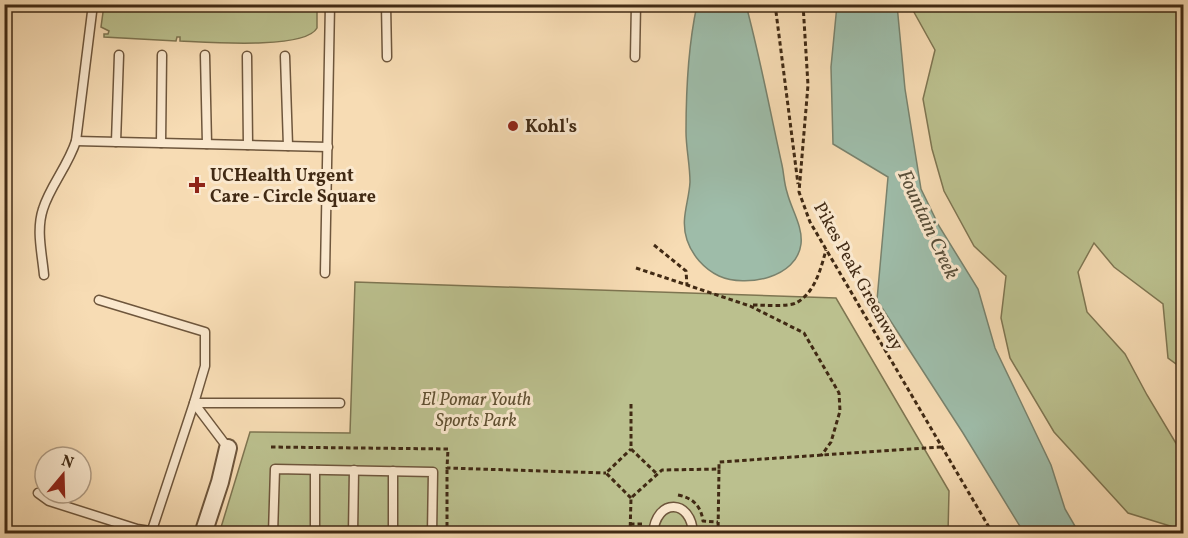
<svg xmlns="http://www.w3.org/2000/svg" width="1188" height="538" viewBox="0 0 1188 538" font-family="Vollkorn,serif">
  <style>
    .green { fill: #bbc08e; stroke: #7e7551; stroke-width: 1.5 }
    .water { fill: #9ebca9; stroke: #79826d; stroke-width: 1.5 }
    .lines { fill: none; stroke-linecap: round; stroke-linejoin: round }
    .service-casing { stroke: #6e563c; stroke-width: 11 }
    .minor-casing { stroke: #6e563c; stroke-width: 20 }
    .path { stroke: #412a14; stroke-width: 3; stroke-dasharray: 4.5 3; stroke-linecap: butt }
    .service { stroke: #fae8ce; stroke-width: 8 }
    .minor { stroke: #fae8ce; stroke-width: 16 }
    .poi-dot { fill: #8f2418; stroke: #fae8ce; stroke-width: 2 }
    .labels { text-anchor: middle; stroke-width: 6; stroke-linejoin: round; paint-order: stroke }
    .poi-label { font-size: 18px; font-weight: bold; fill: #412a14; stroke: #fae8ce; text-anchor: start }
    .street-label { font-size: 18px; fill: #412a14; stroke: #fae8ce }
    .park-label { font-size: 18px; font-style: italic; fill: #605032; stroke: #fae8ce }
    .water-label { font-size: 20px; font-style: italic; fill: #584e39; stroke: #fae8ce }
  </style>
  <rect width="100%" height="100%" fill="#f7dcb4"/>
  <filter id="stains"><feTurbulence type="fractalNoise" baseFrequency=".00333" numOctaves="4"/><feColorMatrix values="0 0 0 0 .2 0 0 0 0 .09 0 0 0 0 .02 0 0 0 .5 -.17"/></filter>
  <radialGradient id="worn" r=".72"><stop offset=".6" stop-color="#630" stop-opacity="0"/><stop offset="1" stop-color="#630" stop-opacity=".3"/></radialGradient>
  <g class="green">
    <path d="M104 5H317V28C305 50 205 42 180 41V37H177L176 41 104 37V34H108L109 31 101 27Z"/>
    <polygon points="910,5 1183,5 1183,369 1168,358 1163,304 1114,267 1094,243 1078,272 1087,312 1125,354 1147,395 1183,455 1183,530 1128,513 1054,432 1010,358 1001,318 1006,276 974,246 944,191 932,149 923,99 935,50"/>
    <polygon points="355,282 836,298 949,491 948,533 219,534 250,432 350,433"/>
  </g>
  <g class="water">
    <path d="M697 5H746C760 57 770 111 782 165 784 174 784 183 787 192 791 209 803 226 801 244 797 278 746 288 719 276 704 269 692 255 687 240 680 219 689 202 690 182 690 165 686 148 686 132 686 89 688 46 697 5Z"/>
    <polygon points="837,5 897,5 905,89 921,189 939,226 978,289 995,348 1051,465 1065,509 1079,533 1024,533 963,433 877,300 888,177 833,144 831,67"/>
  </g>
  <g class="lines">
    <defs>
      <g id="service">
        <polyline points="386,4 387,57"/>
        <polyline points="205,55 207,144"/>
        <polyline points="247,56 248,145"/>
        <polyline points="285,56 288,146"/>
        <polyline points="635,57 636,4"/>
        <polyline points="76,141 328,147"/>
        <polyline points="116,142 119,55"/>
        <polyline points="161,143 162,55"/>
        <polyline points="325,273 330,4"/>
        <path d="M44 275C42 253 36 230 43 209 50 186 68 166 76 141L93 4"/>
        <polyline points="99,300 205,332 205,366 194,403 228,448"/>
        <polyline points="393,471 393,534"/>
        <polyline points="38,493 49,501 137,529 170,534"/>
        <polyline points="152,530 194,403 340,403"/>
        <polyline points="273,534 275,469 433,472 432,534"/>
        <polyline points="315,534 315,470"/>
        <polyline points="353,534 354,470"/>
        <path d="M653 534C656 497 692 499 693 534"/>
      </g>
      <polyline id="minor" points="203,534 220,482 228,448"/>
    </defs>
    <use href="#service" class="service-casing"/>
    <use href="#minor" class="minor-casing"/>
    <g class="path">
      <polyline points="775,4 798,184"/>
      <polyline points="803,4 808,85 799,192 810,222 993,534"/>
      <polyline points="654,245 686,271 687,285"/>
      <polyline points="636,268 750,306 804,333 839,393 840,411 831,442 821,456"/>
      <path d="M753 305C763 305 788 307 796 303 815 293 821 268 826 250"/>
      <polyline points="631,404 631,449 656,473"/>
      <polyline points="271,447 448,449 447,468 606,473"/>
      <path d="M678 495C693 498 701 506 703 521L718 522"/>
      <polyline points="631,498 606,473 631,449"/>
      <polyline points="630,524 644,524"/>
      <polyline points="447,534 447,468"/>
      <polyline points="630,534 631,498 662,470 719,469 719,462 941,447"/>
      <polyline points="718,534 719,469"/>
    </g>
    <use href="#service" class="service"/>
    <use href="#minor" class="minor"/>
  </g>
  <g class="poi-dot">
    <circle cx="513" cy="126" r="6"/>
    <path d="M194 176h6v6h6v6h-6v6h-6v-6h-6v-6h6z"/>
  </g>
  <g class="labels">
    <g class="poi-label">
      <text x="525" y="132">Kohl's</text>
      <text x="210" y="181">UCHealth Urgent<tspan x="210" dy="21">Care - Circle Square</tspan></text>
    </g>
    <g class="street-label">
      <text transform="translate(859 276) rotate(61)" y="6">Pikes Peak Greenway</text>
    </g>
    <g class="park-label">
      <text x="476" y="405">El Pomar Youth<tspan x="476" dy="21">Sports Park</tspan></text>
    </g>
    <g class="water-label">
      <text transform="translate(929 224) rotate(65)" y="7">Fountain Creek</text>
    </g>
  </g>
  <rect width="1188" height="538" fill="none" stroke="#f7dcb4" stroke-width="24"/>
  <rect x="6" y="6" width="1176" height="526" fill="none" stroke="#412a14" stroke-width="3"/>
  <rect x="12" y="12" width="1164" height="514" fill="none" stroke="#412a14" stroke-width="1.5"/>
  <g transform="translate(63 475) rotate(19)"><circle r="28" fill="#fae8ce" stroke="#b09c84" stroke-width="1.5"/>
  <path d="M0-4.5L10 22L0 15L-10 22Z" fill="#8f2418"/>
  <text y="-9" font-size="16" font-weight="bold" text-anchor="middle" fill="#412a14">N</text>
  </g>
  <rect width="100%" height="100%" filter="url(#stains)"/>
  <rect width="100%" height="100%" fill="url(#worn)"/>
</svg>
